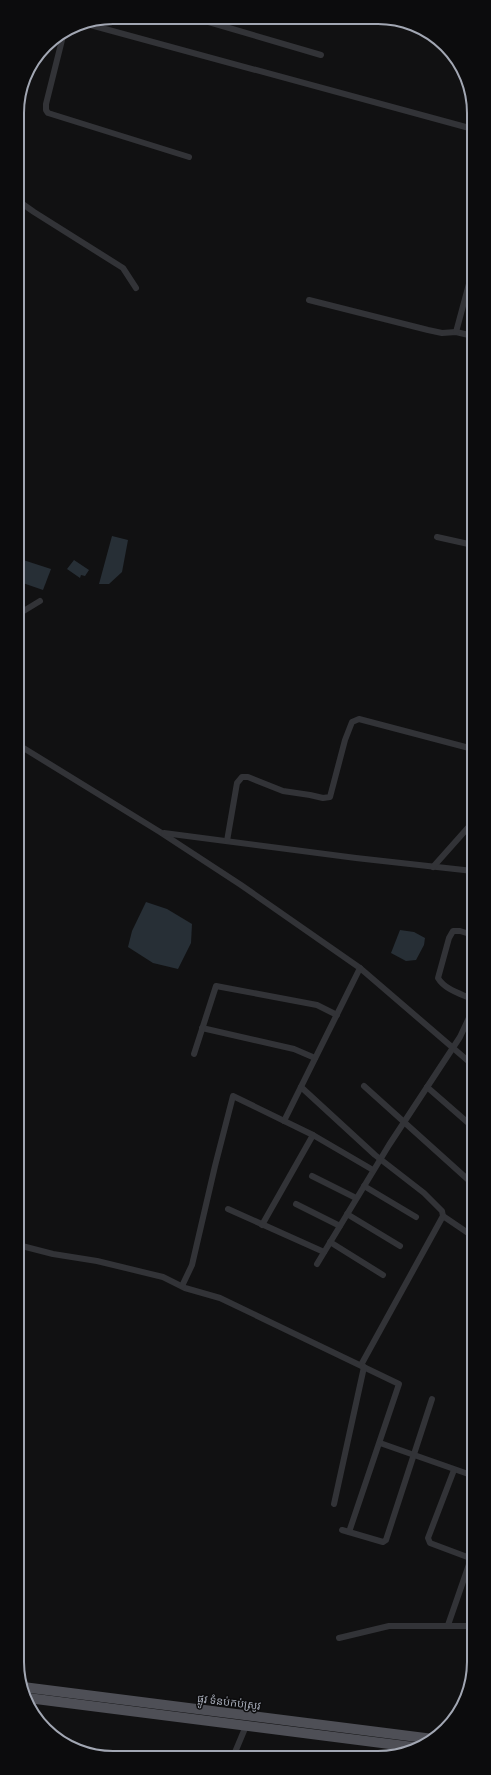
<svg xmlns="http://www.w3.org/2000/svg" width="491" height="1775" viewBox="0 0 491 1775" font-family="Barlow,'Noto Sans Khmer',sans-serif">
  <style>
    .water { fill: #272f36 }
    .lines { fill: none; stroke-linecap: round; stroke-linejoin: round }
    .minor { stroke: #323337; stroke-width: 6 }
    .primary { stroke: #4e4f56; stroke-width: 10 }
    .labels { text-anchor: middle; stroke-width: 3; stroke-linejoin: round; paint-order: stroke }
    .street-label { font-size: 11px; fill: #a2a7b3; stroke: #0c0c0d }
    .rim { fill: none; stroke: #a2a7b3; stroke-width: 2 }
  </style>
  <rect width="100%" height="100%" fill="#111112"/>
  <g class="water">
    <polygon points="112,536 128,540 122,572 109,584 99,584"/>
    <polygon points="17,558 51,569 43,590 17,581"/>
    <polygon points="74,560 89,570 85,576 81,575 80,578 67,569"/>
    <polygon points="146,902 167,909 192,924 191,943 178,969 153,963 128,947 132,931"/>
    <polygon points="400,930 414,932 425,938 424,945 416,960 406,961 391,953"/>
  </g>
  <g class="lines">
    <g class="minor">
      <polyline points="195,18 321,55"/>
      <polyline points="83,23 473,129"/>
      <polyline points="64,32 46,104 46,110 48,113 189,157"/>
      <polyline points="17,200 34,212 123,268 136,288"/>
      <polyline points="309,300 428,330 442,333 456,332 473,336"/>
      <polyline points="456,332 473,269"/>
      <polyline points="437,537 473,545"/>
      <polyline points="17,615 40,601"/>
      <polyline points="17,744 160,832 241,885 360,968 474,1066"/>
      <polyline points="164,833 356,858 473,871"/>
      <polyline points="227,841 237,783 242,777 248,777 283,791 310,795 323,798 330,797 345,740 352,722 359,719 473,749"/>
      <polyline points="433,867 473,822"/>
      <path d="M473 935 460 931H453L449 938 438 978C445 990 462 994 474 1000"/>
      <polyline points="202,1028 294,1049 315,1058"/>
      <polyline points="194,1054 216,986 317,1005 337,1015"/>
      <polyline points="364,1086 474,1185"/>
      <polyline points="301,1087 375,1155 424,1193 442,1211 443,1216 361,1365"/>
      <polyline points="427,1087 474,1128"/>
      <polyline points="284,1121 360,968"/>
      <polyline points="312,1176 356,1198"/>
      <polyline points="364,1186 416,1217"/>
      <polyline points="296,1204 340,1226"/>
      <polyline points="228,1209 324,1252"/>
      <polyline points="347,1214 400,1246"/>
      <polyline points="443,1216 471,1235 474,1231"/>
      <polyline points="262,1225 313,1135"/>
      <polyline points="330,1242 383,1275"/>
      <polyline points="18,1245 53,1254 97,1261 163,1277 185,1288 220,1298 399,1384 349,1532"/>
      <polyline points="317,1264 389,1145 460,1037 474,1007"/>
      <polyline points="182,1286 192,1265 215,1166 233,1096 313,1135 373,1170"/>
      <polyline points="380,1443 474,1476"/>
      <polyline points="454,1470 428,1538 430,1543 470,1558"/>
      <polyline points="334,1504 364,1367"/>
      <polyline points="342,1530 383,1542 386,1540 432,1399"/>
      <polyline points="448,1625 474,1550"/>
      <polyline points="339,1638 389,1626 474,1626"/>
      <polyline points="68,1741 98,1756"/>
      <polyline points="233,1757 246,1726"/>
    </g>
    <g class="primary">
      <polyline points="23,1687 433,1739"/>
      <polyline points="28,1698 421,1748"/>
    </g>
  </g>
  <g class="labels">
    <g class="street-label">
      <text transform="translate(229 1702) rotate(7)" y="4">ផ្លូវ ទំនប់កប់ស្រូវ</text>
    </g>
  </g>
  <path d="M0 0H491V1775H0ZM113 24H378A89 89 0 0 1 467 113V1662A89 89 0 0 1 378 1751H113A89 89 0 0 1 24 1662V113A89 89 0 0 1 113 24Z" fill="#0c0c0d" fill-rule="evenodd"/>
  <path class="rim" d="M113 24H378A89 89 0 0 1 467 113V1662A89 89 0 0 1 378 1751H113A89 89 0 0 1 24 1662V113A89 89 0 0 1 113 24Z"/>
</svg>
